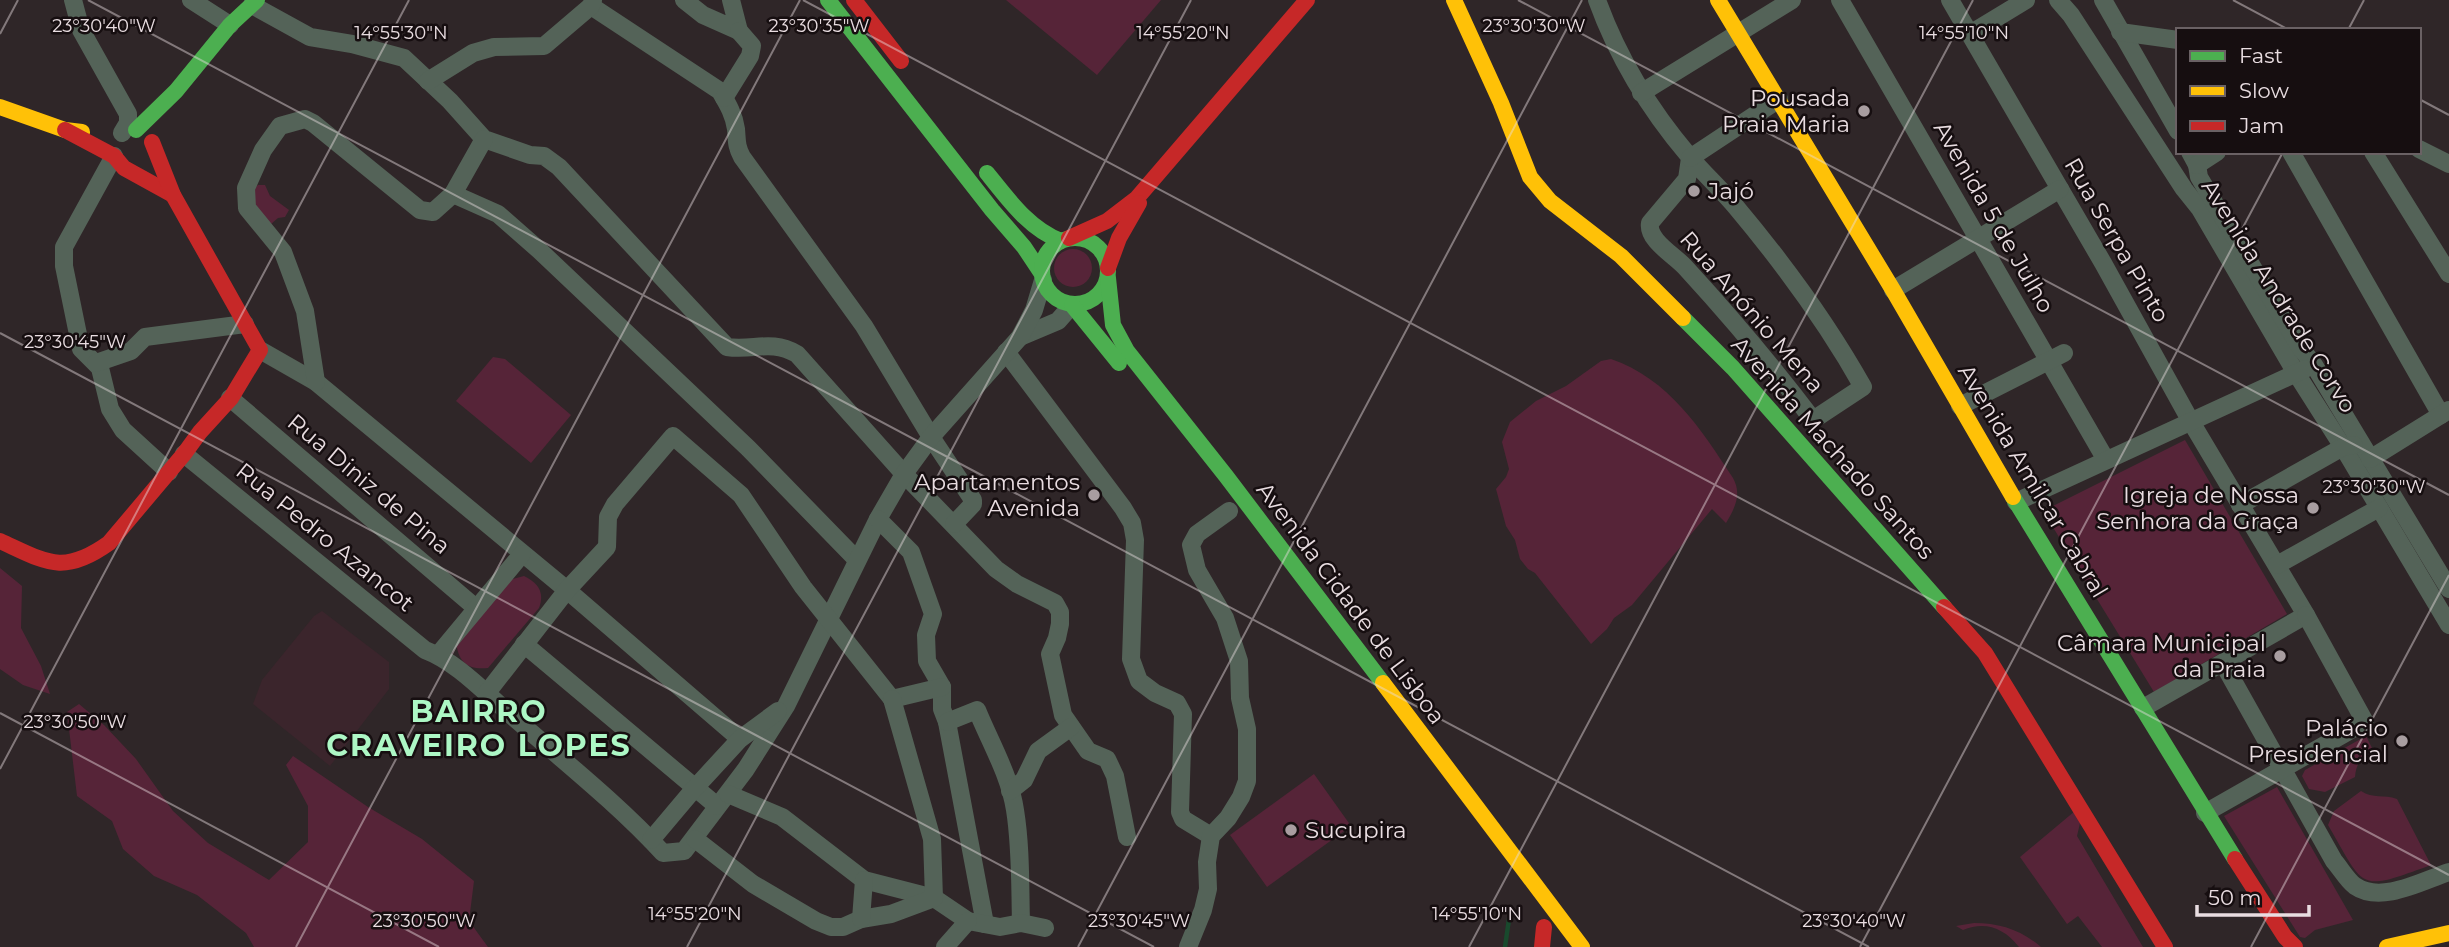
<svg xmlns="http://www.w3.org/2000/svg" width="2449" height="947" viewBox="0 0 2449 947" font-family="Montserrat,sans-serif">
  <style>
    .built { fill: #3b252c }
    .green { fill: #562438 }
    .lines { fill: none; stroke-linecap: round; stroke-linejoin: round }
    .stream { stroke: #19492d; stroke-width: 4.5 }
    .street { stroke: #546358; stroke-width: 18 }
    .fast { stroke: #4caf50; stroke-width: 16 }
    .slow { stroke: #ffc107; stroke-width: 16 }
    .jam { stroke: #c62828; stroke-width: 16 }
    .ticks { fill: none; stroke: #e9dde1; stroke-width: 2; stroke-opacity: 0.45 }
    .poi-dot { fill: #a89da0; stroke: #160e10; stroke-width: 2.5 }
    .labels { text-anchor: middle; stroke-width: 5; stroke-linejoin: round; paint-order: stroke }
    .poi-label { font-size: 23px; fill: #e9dde1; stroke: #160e10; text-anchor: end }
    .street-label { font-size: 23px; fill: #e9dde1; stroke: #160e10 }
    .district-label { font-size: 30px; font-weight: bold; letter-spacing: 2px; fill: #adf7c5; stroke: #160e10 }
    .ticks-label { font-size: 18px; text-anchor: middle; fill: #e9dde1; stroke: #160e10; stroke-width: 5; stroke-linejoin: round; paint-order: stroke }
  </style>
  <rect width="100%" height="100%" fill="#2f2628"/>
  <polygon class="built" points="322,611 389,662 389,689 330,766 253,704 262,680 314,616"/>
  <g class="green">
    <polygon points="1006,0 1161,0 1097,75"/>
    <polygon points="258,185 265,185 270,196 289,210 285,217 278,218 271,224 253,209 251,190"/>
    <circle cx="1073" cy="268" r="19"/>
    <polygon points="493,357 505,359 571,415 531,463 456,401"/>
    <path d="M1611 359C1669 379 1701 429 1733 478 1742 494 1735 508 1726 523L1712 509 1632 605 1614 618 1607 629 1591 644 1535 573 1528 569 1520 559 1515 540 1506 526 1496 489 1506 477 1509 469 1502 442 1510 422 1536 401 1566 386 1601 361Z"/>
    <polygon points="2185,440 2287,614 2154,692 2043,511"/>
    <polygon points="0,568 22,586 21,628 41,666 50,694 23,685 0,669"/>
    <path d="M524 576C538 583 545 592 539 608L488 668C467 670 458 662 456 641L505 581Z"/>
    <polygon points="79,704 104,725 136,759 173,811 208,843 269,880 308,842 308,806 286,765 293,756 368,807 422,839 474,881 469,921 488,947 254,947 246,933 197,895 154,876 123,849 112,821 77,796 67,712"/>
    <path d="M2366 736 2374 752C2361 756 2356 764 2355 777L2325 792 2309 789 2302 776 2305 770Z"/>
    <polygon points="1314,774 1351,826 1267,887 1230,835"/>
    <polygon points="2277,787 2353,920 2315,930 2305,938 2300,937 2224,816"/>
    <path d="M2361 791C2373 799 2384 794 2397 799L2431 865C2357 892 2366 890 2328 825L2334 811Z"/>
    <polygon points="2075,811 2081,819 2077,836 2143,947 2102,947 2078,916 2067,924 2020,857"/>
    <path d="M1974 923C2000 923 2021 930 2041 947H2019C2004 928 1985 921 1963 930L1956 926Z"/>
  </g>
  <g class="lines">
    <polyline class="stream" points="1505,947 1509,919"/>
    <g class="street">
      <polyline points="73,0 81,30 128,114 128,123 122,133"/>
      <polyline points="191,0 230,25"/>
      <polyline points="684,0 703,15 739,31 731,0"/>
      <path d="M1597 0C1618 58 1649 109 1689 156 1704 174 1721 189 1736 207 1783 263 1827 323 1863 387L1813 420C1773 367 1730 316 1685 267 1674 255 1647 240 1650 223L1687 179 1690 158"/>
      <polyline points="1840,0 2106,460"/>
      <polyline points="1950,0 2103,263 2190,420 2306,615 2143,708"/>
      <polyline points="2058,0 2071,15 2184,189 2200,209 2296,373 2343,447 2449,625"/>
      <polyline points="2103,0 2178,131"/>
      <path d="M252 5 310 37 352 44 404 58 450 101 484 139 530 155 544 156 559 167 727 347C754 351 770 339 797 354L904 474 996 569 1017 584 1055 603 1060 612V624L1057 638 1050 654 1063 715 1088 751 1107 759 1115 776 1127 837"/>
      <path d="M591 6 720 91C727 103 734 114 736 129 737 140 736 146 742 157L864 326 931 437 973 500V504L954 524"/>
      <polyline points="2120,32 2178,40"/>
      <polyline points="1970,34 2026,0"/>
      <polyline points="428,81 473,53 494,47 544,46 591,6 593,0"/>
      <polyline points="1641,93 1792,0"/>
      <polyline points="724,98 750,56 752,46 739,31"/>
      <polyline points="2419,149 2449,164"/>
      <polyline points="2190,152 2197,165 2199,177 2300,347 2314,365 2449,589"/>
      <polyline points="2291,152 2441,415"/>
      <polyline points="2373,152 2449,274"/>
      <polyline points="114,156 64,247 64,266 81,349 100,368 110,409 123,430 169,472"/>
      <polyline points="1690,158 1779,99"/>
      <polyline points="2197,165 2217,152"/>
      <polyline points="453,194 498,214 539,250 748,448 857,560"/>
      <polyline points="1893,290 2060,189"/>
      <polyline points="1020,337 1058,321 1072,305"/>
      <polyline points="260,350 316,382 567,590 740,739"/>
      <polyline points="1006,352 1123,508 1132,523 1135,540 1131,659 1139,681 1155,693 1177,703 1183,714 1180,812 1183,819 1211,836"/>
      <polyline points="96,363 131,351 145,337 245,324"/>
      <polyline points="316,382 305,311 283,252 247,208 246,188 263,150 280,126 305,119 313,123 420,210 433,212 453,194 484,139"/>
      <polyline points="230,398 476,608"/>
      <polyline points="1960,406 2064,353"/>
      <path d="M184 454 425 650C457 662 485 693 511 715 561 759 617 803 663 853L684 851 746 769 786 706 878 519 904 474 931 437 1020 337 1034 310 1043 280"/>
      <polyline points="2370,459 2449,410"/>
      <polyline points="2016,502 2305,369"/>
      <polyline points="2240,505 2343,447 2354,445"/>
      <polyline points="878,519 911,552 933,614 926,635 927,661 942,687 942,709 947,722 985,924"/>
      <polyline points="2277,565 2379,508"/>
      <polyline points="524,644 717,806"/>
      <polyline points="438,655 522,554"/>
      <path d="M2223 663 2334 861C2341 869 2347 880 2355 886 2381 904 2422 881 2449 872"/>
      <polyline points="486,694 567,590 607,547 608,517 615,504 673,436 741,495 803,587 892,699 942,687"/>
      <path d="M947 722 977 710C990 742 1010 776 1015 810 1021 847 1020 886 1021 923"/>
      <polyline points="1010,791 1024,780 1038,751 1071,727"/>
      <polyline points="728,794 782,817 864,880 934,898 968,921 1000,927 1021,923 1045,928"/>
      <polyline points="2205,813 2365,722 2306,615"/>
      <polyline points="695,839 753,884 816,921 831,927 843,927 861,919 891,914 934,898 932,839 892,699"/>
      <polyline points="651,840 694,789 740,739 778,711"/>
      <polyline points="861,919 864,880"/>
      <polyline points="945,947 968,921"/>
      <polyline points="1188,947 1203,910 1208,889 1207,862 1211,836 1228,818 1241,797 1247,781 1247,729 1240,698 1239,661 1225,618 1197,570 1191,545 1197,534 1229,511"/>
    </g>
    <g class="fast">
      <polyline points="828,0 992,210 1024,247 1042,274"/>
      <polyline points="136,130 176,91 230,25 257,0"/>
      <path d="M987 173C1008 199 1029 229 1061 241"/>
      <circle cx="1075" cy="271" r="33"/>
      <polyline points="1108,278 1113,325 1127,351 1226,476 1383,683"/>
      <polyline points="1072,305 1119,363"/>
      <polyline points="1683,318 1733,368 1944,607"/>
      <polyline points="2013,497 2235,859"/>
    </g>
    <g class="slow">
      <polyline points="1454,0 1501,103 1530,177 1550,201 1621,256 1683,318"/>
      <polyline points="1718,0 1893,290 2013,497"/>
      <polyline points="0,107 65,130 82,132"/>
      <polyline points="1383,683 1582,947"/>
      <polyline points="2387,947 2449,933"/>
    </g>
    <g class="jam">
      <polyline points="854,0 901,61"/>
      <polyline points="65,130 114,156 124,168 173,195"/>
      <polyline points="1069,238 1107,221 1137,198 1307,0"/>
      <polyline points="1108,268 1119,238 1139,203"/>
      <path d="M0 541C46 562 63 576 109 543L184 454 200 432 231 398 260 350 173 195 152 142"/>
      <polyline points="1944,607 1985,653 2165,947"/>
      <polyline points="2235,859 2285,937 2295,947"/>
      <polyline points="1542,947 1544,927"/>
    </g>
  </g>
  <path class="ticks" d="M88 0 1869 947M803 0 2449 875M1518 0 2449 495M2233 0 2289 30M2348 30 2364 0M0 34 18 0M2419 99 2449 115M0 333 1154 947M0 713 439 947M0 769 409 0M296 947 800 0M687 947 1191 0M1078 947 1582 0M1469 947 1973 0M1860 947 2283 152M2251 947 2449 575"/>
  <g class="poi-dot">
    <circle cx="1864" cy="111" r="7"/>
    <circle cx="1694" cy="191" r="7"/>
    <circle cx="1094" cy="495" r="7"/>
    <circle cx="2313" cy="508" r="7"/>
    <circle cx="2280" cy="656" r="7"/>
    <circle cx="2402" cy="741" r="7"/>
    <circle cx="1291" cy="830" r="7"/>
  </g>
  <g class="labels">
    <g class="poi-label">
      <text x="1850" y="106">Pousada<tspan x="1850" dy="26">Praia Maria</tspan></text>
      <text x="1708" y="199" text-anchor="start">Jajó</text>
      <text x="1080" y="490">Apartamentos<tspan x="1080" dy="26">Avenida</tspan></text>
      <text x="2299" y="503">Igreja de Nossa<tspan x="2299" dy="26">Senhora da Graça</tspan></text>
      <text x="2266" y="651">Câmara Municipal<tspan x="2266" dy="26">da Praia</tspan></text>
      <text x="2388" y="736">Palácio<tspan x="2388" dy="26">Presidencial</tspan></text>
      <text x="1305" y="838" text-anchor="start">Sucupira</text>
    </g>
    <g class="street-label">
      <text transform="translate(1994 217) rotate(60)" y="8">Avenida 5 de Julho</text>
      <text transform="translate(2117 240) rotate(60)" y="8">Rua Serpa Pinto</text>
      <text transform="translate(2279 296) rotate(58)" y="8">Avenida Andrade Corvo</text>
      <text transform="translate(1752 312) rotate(49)" y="8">Rua Anónio Mena</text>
      <text transform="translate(1833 448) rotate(48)" y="8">Avenida Machado Santos</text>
      <text transform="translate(2033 481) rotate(59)" y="8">Avenida Amilcar Cabral</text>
      <text transform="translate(369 484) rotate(40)" y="8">Rua Diniz de Pina</text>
      <text transform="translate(325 537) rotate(39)" y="8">Rua Pedro Azancot</text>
      <text transform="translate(1351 603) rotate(53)" y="8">Avenida Cidade de Lisboa</text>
    </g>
    <g class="district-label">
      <text x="479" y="722">BAIRRO<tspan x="479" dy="34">CRAVEIRO LOPES</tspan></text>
    </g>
  </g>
  <g class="ticks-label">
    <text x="104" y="32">23°30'40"W</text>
    <text x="819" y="32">23°30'35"W</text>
    <text x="1534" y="32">23°30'30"W</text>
    <text x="401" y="39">14°55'30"N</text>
    <text x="1183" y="39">14°55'20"N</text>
    <text x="1964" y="39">14°55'10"N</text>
    <text x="75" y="348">23°30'45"W</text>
    <text x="2374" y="493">23°30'30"W</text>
    <text x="75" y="728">23°30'50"W</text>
    <text x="695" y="920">14°55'20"N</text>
    <text x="1477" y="920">14°55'10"N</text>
    <text x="424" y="927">23°30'50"W</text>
    <text x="1139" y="927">23°30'45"W</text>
    <text x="1854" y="927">23°30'40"W</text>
  </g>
  <rect x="2176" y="28" width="245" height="126" fill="#160e10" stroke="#6a6164" stroke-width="2"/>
  <rect x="2190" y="51" width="35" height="10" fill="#4caf50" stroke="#6a6164" stroke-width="2"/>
  <text x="2239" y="63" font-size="21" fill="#e9dde1">Fast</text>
  <rect x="2190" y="86" width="35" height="10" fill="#ffc107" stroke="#6a6164" stroke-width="2"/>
  <text x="2239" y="98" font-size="21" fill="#e9dde1">Slow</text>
  <rect x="2190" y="121" width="35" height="10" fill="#c62828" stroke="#6a6164" stroke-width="2"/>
  <text x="2239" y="133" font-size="21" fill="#e9dde1">Jam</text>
  <path d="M2197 905v10h112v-10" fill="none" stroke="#e9dde1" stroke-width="3.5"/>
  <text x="2208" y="905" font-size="21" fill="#e9dde1" stroke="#160e10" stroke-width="5" paint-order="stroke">50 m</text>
</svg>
